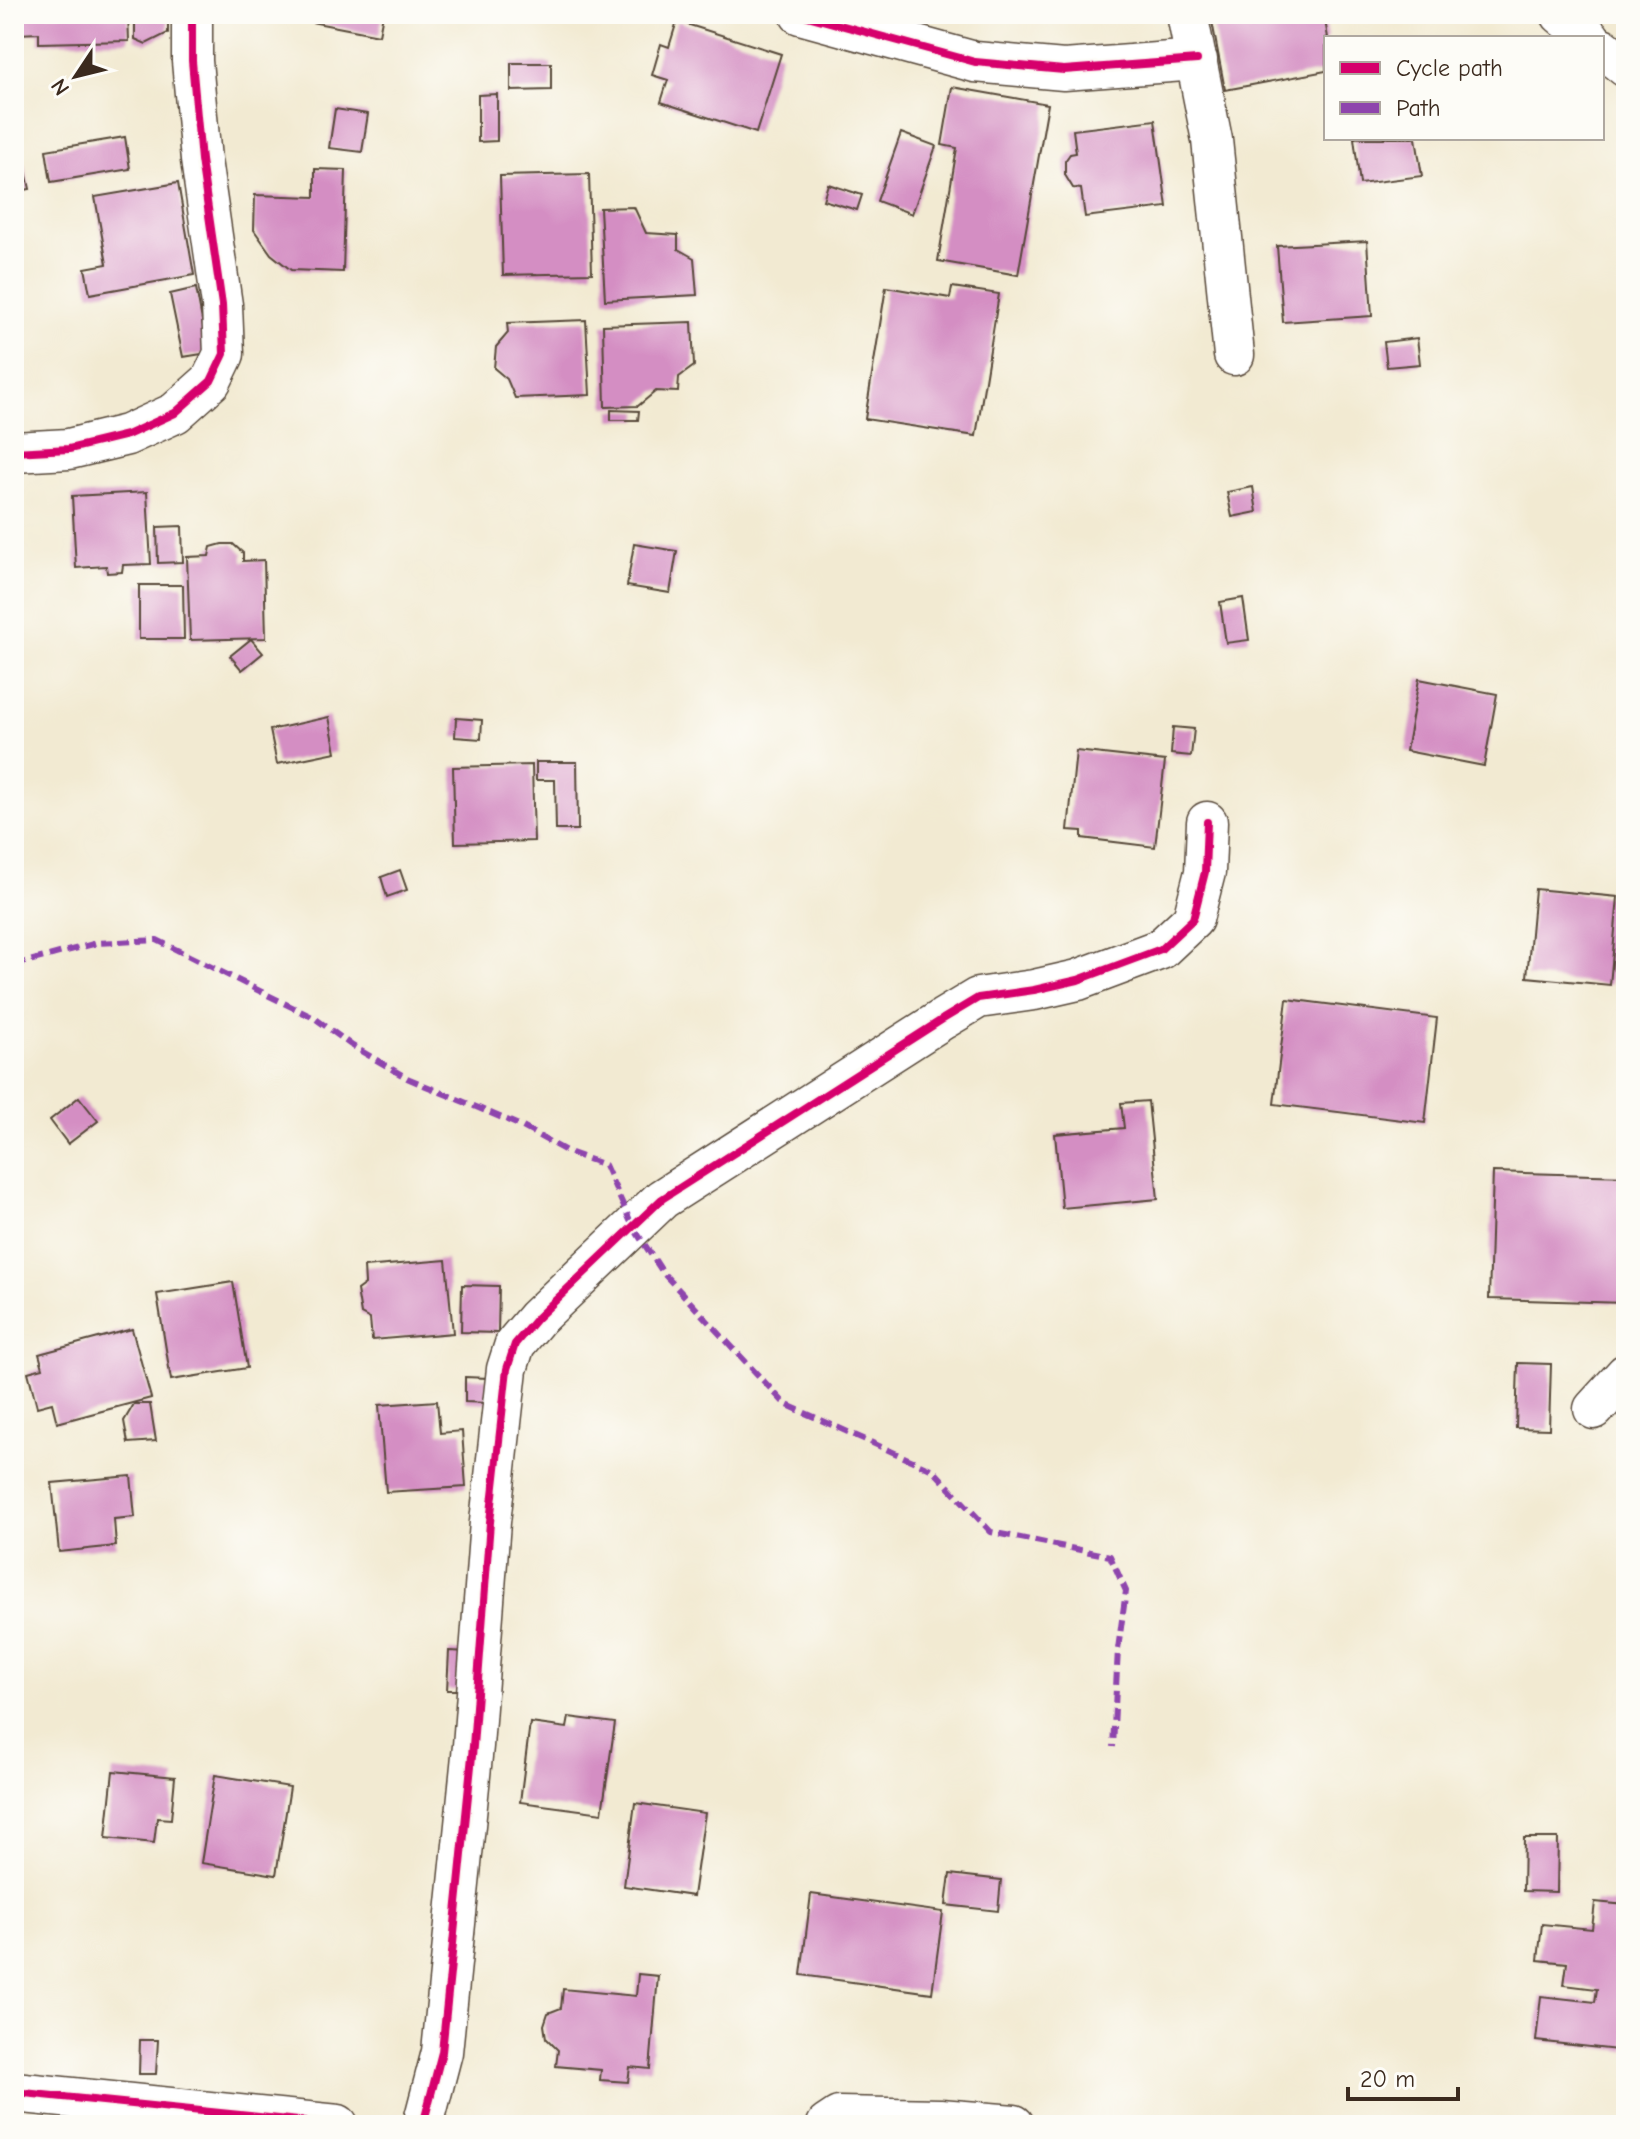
<svg xmlns="http://www.w3.org/2000/svg" width="1640" height="2139" viewBox="0 0 1640 2139" font-family="'Comic Neue',sans-serif">
  <style>
    .building { fill: #d48ec3 }
    .lines { fill: none; stroke-linecap: round; stroke-linejoin: round }
    .street-casing { stroke: #564739; stroke-width: 43 }
    .street { stroke: #fff; stroke-width: 40 }
    .quiet { stroke: #8e44ad; stroke-width: 6; stroke-dasharray: 12 6; stroke-linecap: butt }
    .cycleway-casing { stroke: #fdfcf7; stroke-width: 13 }
    .cycleway { stroke: #d6006c; stroke-width: 8 }
  </style>
  <rect width="100%" height="100%" fill="#fdfcf7"/>
  <filter id="ink" filterUnits="userSpaceOnUse"><feTurbulence type="fractalNoise" baseFrequency=".0125" numOctaves="2"/><feDisplacementMap in="SourceGraphic" scale="16" xChannelSelector="R" yChannelSelector="G"/><feConvolveMatrix kernelMatrix="1 2 1 2 8 2 1 2 1" color-interpolation-filters="sRGB"/></filter>
  <filter id="wash" filterUnits="userSpaceOnUse"><feTurbulence type="fractalNoise" baseFrequency=".006" numOctaves="4" result="noise"/><feDisplacementMap in="SourceGraphic" scale="32" xChannelSelector="R" yChannelSelector="G"/><feGaussianBlur stdDeviation="1.8" result="paint"/><feColorMatrix in="noise" values="0 0 0 0 0 0 0 0 0 0 0 0 0 0 0 0 0 1.4 0 .05"/><feComposite in="paint" operator="in"/></filter>
  <g filter="url(#wash)">
    <rect width="100%" height="100%" fill="#f2ead2"/>
    <g id="blocks">
      <g class="building">
        <polygon points="17,14 128,14 129,41 39,43 39,33 17,34"/>
        <polygon points="135,14 168,14 168,33 146,44 135,39"/>
        <polygon points="290,14 383,14 379,35 290,18"/>
        <polygon points="1223,14 1324,14 1328,38 1326,38 1326,71 1225,90 1211,16"/>
        <polygon points="677,21 781,54 756,133 661,102 668,80 652,75 661,44 669,47"/>
        <polygon points="511,63 551,63 551,90 511,91"/>
        <polygon points="952,87 1048,104 1018,275 938,261 957,148 942,145"/>
        <polygon points="497,94 497,141 478,142 478,95"/>
        <polygon points="335,109 368,114 362,152 329,148"/>
        <polygon points="1155,120 1167,207 1085,217 1081,189 1073,188 1065,175 1065,161 1070,154 1076,153 1073,130"/>
        <polygon points="901,133 936,146 912,214 877,201"/>
        <polygon points="125,137 130,169 51,182 46,150"/>
        <polygon points="1354,138 1416,138 1422,176 1360,184"/>
        <polygon points="24,163 30,189 14,192 14,165"/>
        <polygon points="315,169 346,170 343,272 291,270 271,254 254,230 255,195 315,197"/>
        <polygon points="589,174 592,273 503,275 500,176"/>
        <polygon points="178,183 194,275 90,294 85,268 107,264 95,197"/>
        <polygon points="828,184 862,195 857,210 823,200"/>
        <polygon points="634,207 646,233 678,235 678,249 694,258 697,295 605,300 600,208"/>
        <polygon points="1367,241 1372,316 1283,322 1277,246"/>
        <polygon points="886,287 950,298 952,287 999,294 976,436 865,419"/>
        <polygon points="196,288 208,353 183,357 170,294"/>
        <polygon points="586,320 590,395 515,398 507,379 494,368 496,347 508,333 507,323"/>
        <polygon points="692,322 694,366 679,377 678,392 656,391 638,406 605,407 603,325"/>
        <polygon points="1417,338 1420,364 1387,367 1384,342"/>
        <polygon points="611,410 639,411 638,420 611,420"/>
        <polygon points="1253,487 1257,512 1232,517 1227,492"/>
        <polygon points="147,492 151,564 123,565 122,572 107,573 106,566 76,568 72,496"/>
        <polygon points="182,526 183,562 158,563 157,527"/>
        <polygon points="222,544 233,544 243,553 243,561 264,560 266,638 190,640 187,557 209,556 211,547"/>
        <polygon points="634,544 677,551 670,593 627,586"/>
        <polygon points="139,585 183,585 184,639 139,639"/>
        <polygon points="1243,598 1249,640 1226,643 1220,602"/>
        <polygon points="14,632 16,632 20,677 14,678"/>
        <polygon points="251,639 263,653 242,670 230,656"/>
        <polygon points="1419,679 1497,694 1484,766 1406,751"/>
        <polygon points="329,717 336,752 277,764 270,730"/>
        <polygon points="456,718 482,720 481,739 455,737"/>
        <polygon points="1173,727 1194,729 1191,756 1171,754"/>
        <polygon points="1076,751 1165,761 1155,847 1082,838 1082,831 1068,830"/>
        <polygon points="536,762 577,762 578,830 556,830 555,780 536,780"/>
        <polygon points="532,765 534,841 455,843 453,767"/>
        <polygon points="400,870 407,890 387,897 381,877"/>
        <polygon points="1535,889 1618,897 1610,985 1527,977"/>
        <polygon points="1287,999 1437,1018 1425,1123 1274,1104"/>
        <polygon points="79,1097 98,1121 68,1144 50,1120"/>
        <polygon points="1148,1101 1158,1199 1062,1208 1055,1134 1124,1128 1121,1103"/>
        <polygon points="1493,1172 1626,1176 1626,1303 1489,1299"/>
        <polygon points="446,1260 453,1333 372,1340 370,1319 361,1314 357,1290 365,1284 364,1267"/>
        <polygon points="233,1282 247,1368 171,1380 157,1294"/>
        <polygon points="462,1285 499,1286 498,1333 461,1332"/>
        <polygon points="132,1329 151,1398 57,1423 52,1403 37,1407 28,1372 43,1368 39,1354"/>
        <polygon points="1518,1363 1551,1364 1549,1429 1516,1428"/>
        <polygon points="465,1377 488,1378 487,1403 465,1402"/>
        <polygon points="437,1401 440,1433 462,1431 466,1487 386,1492 379,1405"/>
        <polygon points="134,1404 150,1404 156,1441 128,1443 124,1421"/>
        <polygon points="131,1476 135,1517 114,1519 116,1546 59,1552 52,1483"/>
        <polygon points="449,1651 469,1652 468,1690 447,1690"/>
        <polygon points="569,1717 615,1723 602,1813 520,1802 530,1723 567,1728"/>
        <polygon points="113,1771 175,1777 171,1819 157,1818 154,1843 106,1838"/>
        <polygon points="215,1775 290,1787 276,1875 201,1863"/>
        <polygon points="635,1803 705,1813 693,1896 624,1886"/>
        <polygon points="1524,1838 1558,1838 1557,1892 1523,1891"/>
        <polygon points="950,1874 1001,1880 998,1911 946,1905"/>
        <polygon points="811,1894 943,1912 932,1993 801,1975"/>
        <polygon points="1595,1902 1626,1905 1626,2051 1536,2041 1541,1996 1595,2002 1597,1989 1564,1985 1567,1963 1538,1960 1542,1924 1592,1929"/>
        <polygon points="638,1974 658,1976 650,2069 630,2067 628,2082 600,2080 601,2070 556,2066 558,2050 546,2038 544,2025 548,2013 561,2008 563,1989 636,1996"/>
        <polygon points="140,2040 158,2040 156,2074 139,2074"/>
      </g>
    </g>
  </g>
  <g filter="url(#ink)">
    <use href="#blocks" fill-opacity="0" stroke="#564739" stroke-width="2"/>
    <g class="lines">
      <defs>
        <g id="street">
          <polyline points="800,14 975,62 1064,70 1197,60"/>
          <polyline points="1187,14 1212,140 1234,355"/>
          <polyline points="1561,14 1590,38"/>
          <polyline points="1602,48 1626,67"/>
          <polyline points="14,452 69,449 127,435 175,413 211,381 224,354 222,305 201,160 192,61 192,14"/>
          <polyline points="1594,1409 1626,1374"/>
          <polyline points="14,2092 338,2125"/>
          <polyline points="423,2125 442,2052 473,1746 490,1522 507,1369 515,1344 537,1318 662,1199 943,1019 978,998 1034,990 1078,980 1161,949 1193,919 1205,872 1207,822"/>
          <polyline points="827,2125 839,2117 940,2119 1014,2125"/>
        </g>
      </defs>
      <use href="#street" class="street-casing"/>
      <use href="#street" class="street"/>
      <polyline class="quiet" points="14,965 97,943 157,940 316,1019 351,1045 407,1078 519,1125 568,1152 605,1165 633,1227 664,1274 785,1404 933,1470 991,1532 1110,1556 1126,1591 1118,1649 1113,1747"/>
      <defs>
        <g id="cycleway">
          <polyline points="800,14 975,62 1064,70 1197,60"/>
          <polyline points="14,452 69,449 127,435 175,413 211,381 224,354 222,305 201,160 192,61 192,14"/>
          <polyline points="14,2092 338,2125"/>
          <polyline points="423,2125 442,2052 473,1746 490,1522 507,1369 515,1344 537,1318 662,1199 943,1019 978,998 1034,990 1078,980 1161,949 1193,919 1205,872 1207,822"/>
        </g>
      </defs>
      <use href="#cycleway" class="cycleway-casing"/>
      <use href="#cycleway" class="cycleway"/>
    </g>
  </g>
  <rect width="1640" height="2139" fill="none" stroke="#fdfcf7" stroke-width="48"/>
  <rect x="1324" y="36" width="280" height="104" fill="#fdfcf7" stroke="#afa8a0" stroke-width="2"/>
  <rect x="1340" y="62" width="40" height="12" fill="#d6006c" stroke="#afa8a0" stroke-width="2"/>
  <text x="1396" y="76" font-size="24" fill="#3b2a1e">Cycle path</text>
  <rect x="1340" y="102" width="40" height="12" fill="#8e44ad" stroke="#afa8a0" stroke-width="2"/>
  <text x="1396" y="116" font-size="24" fill="#3b2a1e">Path</text>
  <g transform="translate(76 76) rotate(235)" stroke="#fdfcf7" stroke-width="6" paint-order="stroke">
  <path d="M0-6L14 30L0 20L-14 30Z" fill="#3b2a1e"/>
  <text y="-12" font-size="22" font-weight="bold" text-anchor="middle" fill="#3b2a1e">N</text>
  </g>
  <path d="M1348 2087v12h110v-12" fill="none" stroke="#3b2a1e" stroke-width="4"/>
  <text x="1360" y="2087" font-size="24" fill="#3b2a1e" stroke="#fdfcf7" stroke-width="6" paint-order="stroke">20 m</text>
</svg>
